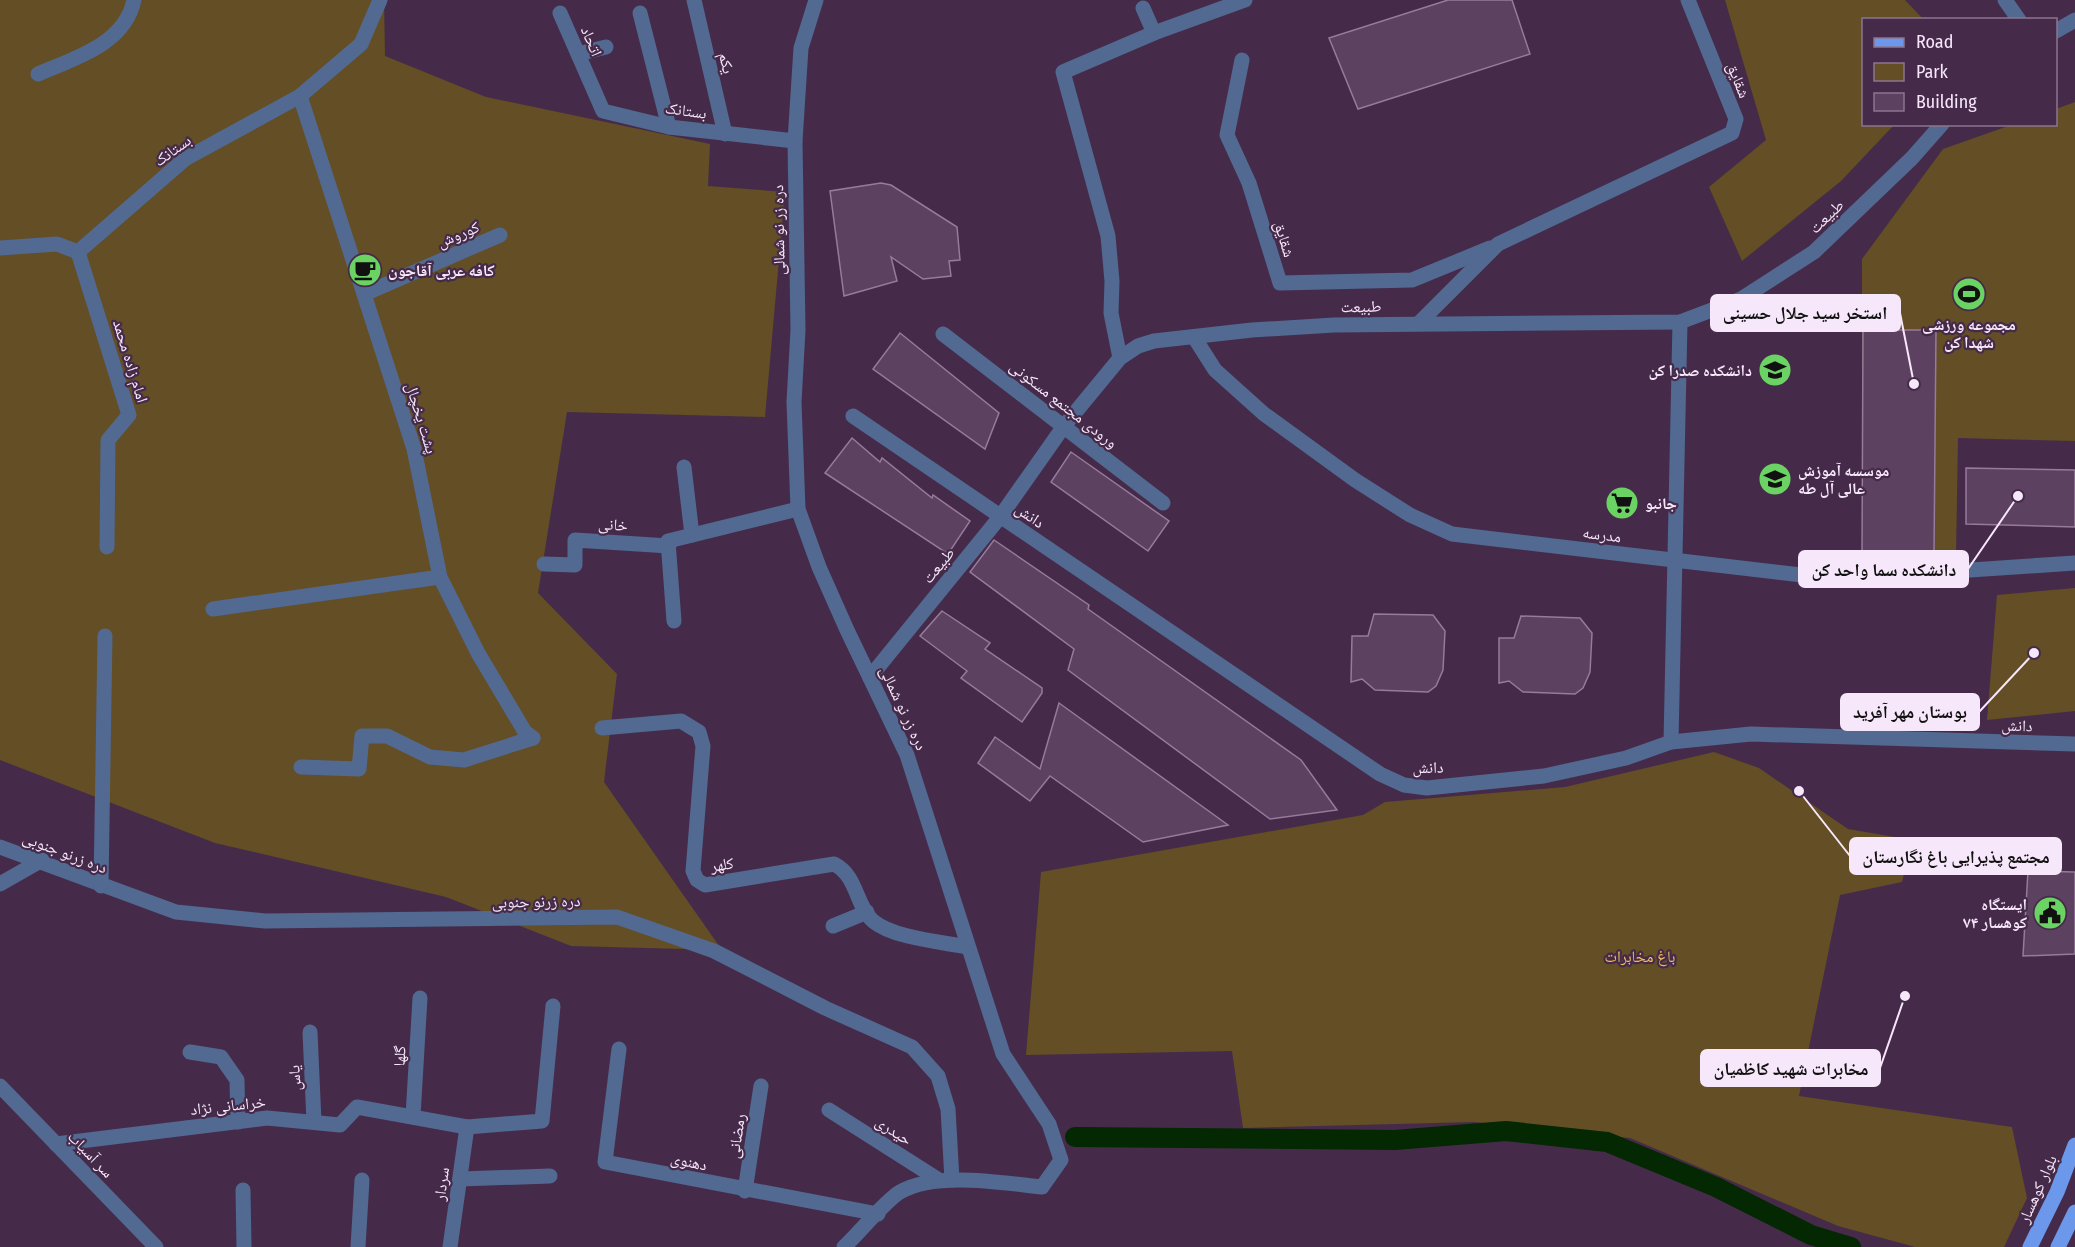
<svg xmlns="http://www.w3.org/2000/svg" width="2075" height="1247" viewBox="0 0 2075 1247" font-family="'Fira Sans Condensed','Noto Naskh Arabic',sans-serif">
  <style>
    .green { fill: #634e25 }
    .lines { fill: none; stroke-linecap: round; stroke-linejoin: round }
    .canal { stroke: #032802; stroke-width: 20 }
    .building { fill: #5d4160; stroke: #987a9c; stroke-width: 1.5 }
    .minor { stroke: #526992; stroke-width: 15 }
    .major { stroke: #6c98ec; stroke-width: 15 }
    .labels { text-anchor: middle; stroke-width: 4.5; stroke-linejoin: round; paint-order: stroke }
    .street-label { font-size: 16px; fill: #f7e7fa; stroke: #452b49 }
    .poi-label { font-size: 16px; font-weight: bold; fill: #f7e7fa; stroke: #452b49; text-anchor: start }
    .park-label { font-size: 16px; fill: #edbc5b; stroke: #452b49 }
    .leader { fill: none; stroke: #f7e7fa; stroke-width: 2 }
    .callout-dot { fill: #f7e7fa; stroke: #452b49; stroke-width: 2 }
    .callout { fill: #f7e7fa; stroke: #f7e7fa; stroke-width: 2 }
    .callout-label { font-size: 18px; text-anchor: middle; font-weight: bold; fill: #111 }
  </style>
  <rect width="100%" height="100%" fill="#452b49"/>
  <g class="green">
    <polygon points="0,0 384,0 385,56 486,97 710,144 708,186 785,192 765,417 567,412 538,593 617,674 604,782 722,950 571,946 446,897 215,843 0,760"/>
    <polygon points="1725,0 1905,0 1923,19 1864,20 1864,124 1894,125 1841,181 1742,261 1709,187 1766,140"/>
    <polygon points="2075,102 2075,441 1958,438 1956,556 1862,553 1862,259 1943,149 2011,125 2056,124 2056,109"/>
    <polygon points="2075,588 2075,711 1987,720 1997,595"/>
    <polygon points="1714,752 1759,768 1848,829 1912,840 1902,882 1840,895 1799,1096 2012,1127 2027,1198 2004,1247 1915,1247 1838,1226 1630,1138 1474,1122 1243,1128 1232,1051 1026,1055 1041,872 1363,815 1385,802 1565,787"/>
  </g>
  <g class="lines">
    <polyline class="canal" points="1075,1137 1395,1140 1506,1131 1607,1142 1716,1187 1811,1235 1851,1247"/>
  </g>
  <g class="building">
    <polygon points="1448,0 1512,0 1530,54 1358,109 1329,38"/>
    <polygon points="881,183 891,185 957,227 960,260 949,261 951,276 923,279 891,257 897,281 844,296 830,191"/>
    <polygon points="1863,330 1936,330 1934,554 1862,553"/>
    <polygon points="900,333 999,413 985,449 873,369"/>
    <polygon points="852,438 880,462 882,458 932,498 933,495 970,521 948,554 825,473"/>
    <polygon points="1071,452 1169,521 1148,551 1051,482"/>
    <polygon points="1966,468 2075,470 2075,527 1966,524"/>
    <polygon points="994,540 1089,605 1088,609 1301,760 1337,810 1270,819 1068,670 1074,649 970,572"/>
    <polygon points="942,611 990,643 985,649 1042,688 1042,693 1022,722 961,678 967,671 920,636"/>
    <polygon points="1374,614 1433,615 1445,631 1443,670 1436,686 1428,692 1375,690 1362,679 1351,682 1352,636 1368,636"/>
    <polygon points="1521,616 1580,618 1592,633 1590,672 1583,688 1575,694 1523,692 1509,681 1499,683 1499,638 1514,638"/>
    <polygon points="1059,703 1228,825 1143,842 1050,776 1030,801 978,763 995,737 1040,769"/>
    <polygon points="2028,871 2075,872 2075,954 2023,956"/>
  </g>
  <g class="lines">
    <g class="minor">
      <polyline points="694,0 725,134"/>
      <path d="M816 0 801 48 795 141 798 330 794 402 798 509 819 567 847 630 907 755 1003 1054 1049 1124 1061 1160 1042 1187C1003 1183 936 1171 900 1192 886 1200 858 1234 844 1247"/>
      <polyline points="2005,0 2019,20"/>
      <polyline points="1143,8 1154,33"/>
      <polyline points="560,13 603,111 669,127 795,141"/>
      <polyline points="640,13 669,127"/>
      <polyline points="2056,31 2075,20"/>
      <polyline points="578,54 606,47"/>
      <polyline points="1242,60 1227,135 1249,183 1280,283 1412,280 1490,248"/>
      <path d="M38 74C75 58 125 44 134 0"/>
      <polyline points="300,96 414,449 440,577 478,653 525,732 533,738"/>
      <polyline points="0,248 57,244 78,252 185,159 300,96 361,44 380,0"/>
      <polyline points="78,252 129,415 108,440 107,547"/>
      <polyline points="364,294 500,235"/>
      <polyline points="1419,323 1498,244 1732,133 1736,119 1688,0"/>
      <polyline points="943,334 1163,503"/>
      <polyline points="1194,337 1215,370 1264,414 1355,480 1410,515 1452,534 1835,579 2075,563"/>
      <polyline points="1120,358 1111,313 1112,281 1108,236 1063,72 1154,33 1245,0"/>
      <polyline points="853,416 1380,774 1404,785 1427,788 1544,776 1626,758 1671,742 1751,734 2075,744"/>
      <polyline points="684,467 692,535"/>
      <polyline points="544,564 575,565 575,540 669,546"/>
      <polyline points="213,609 440,577"/>
      <polyline points="674,621 668,541 798,509"/>
      <polyline points="870,677 1000,517 1064,426 1120,358 1138,346 1154,341 1252,330 1334,325 1680,322 1741,299 1814,252 1912,158 1942,124"/>
      <path d="M602 728 681 721 699 732 703 746 693 871 697 880 705 885 834 864C858 876 855 905 873 921 893 938 942 942 967 947"/>
      <polyline points="1671,742 1680,322"/>
      <polyline points="301,767 359,769 362,736 387,736 430,757 464,760 533,738"/>
      <polyline points="0,847 176,912 265,921 617,917 714,951 825,1008 912,1047 938,1076 948,1109 952,1180"/>
      <polyline points="0,884 42,860"/>
      <polyline points="101,886 105,636"/>
      <polyline points="833,926 867,912"/>
      <polyline points="310,1032 314,1122"/>
      <polyline points="619,1049 605,1162 878,1214"/>
      <polyline points="190,1052 221,1057 237,1080 238,1122"/>
      <polyline points="0,1086 156,1247"/>
      <polyline points="829,1110 939,1180"/>
      <polyline points="413,1116 420,998"/>
      <polyline points="56,1144 267,1118 340,1125 357,1107 467,1127 542,1121 553,1006"/>
      <polyline points="460,1179 550,1176"/>
      <polyline points="243,1190 244,1247"/>
      <polyline points="745,1191 761,1086"/>
      <polyline points="358,1247 362,1180"/>
      <polyline points="450,1247 467,1127"/>
    </g>
    <g class="major">
      <polyline points="2030,1247 2057,1192 2075,1145"/>
      <polyline points="2058,1247 2075,1212"/>
    </g>
  </g>
  <defs>
    <symbol id="cafe-disc" viewBox="-11 -11 22 22"><circle r="9.5" fill="#6ad363" stroke="#452b49"/><path d="M-5.5-4.5H6V0H3Q3 3.5 0 3.5H-2.5Q-5.5 3.5-5.5 0ZM3-3.2v2h1.7v-2ZM-6 4.5H4V6H-6Z" fill="#111"/></symbol>
    <symbol id="stadium-disc" viewBox="-11 -11 22 22"><circle r="9.5" fill="#6ad363" stroke="#452b49"/><path d="M0-5a6.5 5 0 1 0 0 10a6.5 5 0 1 0 0-10ZM-3.5-1.8h7v3.6h-7Z" fill="#111"/></symbol>
    <symbol id="university-disc" viewBox="-11 -11 22 22"><circle r="9.5" fill="#6ad363" stroke="#452b49"/><path d="M0-5L7-2L0 1L-7-2ZM-4 1L0 2.5L4 1V4Q0 6-4 4Z" fill="#111"/></symbol>
    <symbol id="supermarket-disc" viewBox="-11 -11 22 22"><circle r="9.5" fill="#6ad363" stroke="#452b49"/><path d="M-6-5.5h2.5l.6 2H6L4.5 2H-2.5L-4.4-4H-6ZM-1.5 3.2a1.3 1.3 0 1 0 .1 0ZM3 3.2a1.3 1.3 0 1 0 .1 0Z" fill="#111"/></symbol>
    <symbol id="civic-disc" viewBox="-11 -11 22 22"><circle r="9.5" fill="#6ad363" stroke="#452b49"/><path d="M-.6-6.5H3V-4.5H.6V-3L4-1V1h2V6H-6V1h2V-1L-.6-3ZM-1.2 2.5V6h2.4V2.5Z" fill="#111"/></symbol>
  </defs>
  <g fill-rule="evenodd">
    <use href="#cafe-disc" x="346" y="251" width="38" height="38"/>
    <use href="#stadium-disc" x="1950" y="275" width="38" height="38"/>
    <use href="#university-disc" x="1756" y="351" width="38" height="38"/>
    <use href="#university-disc" x="1756" y="460" width="38" height="38"/>
    <use href="#supermarket-disc" x="1603" y="484" width="38" height="38"/>
    <use href="#civic-disc" x="2031" y="894" width="38" height="38"/>
  </g>
  <g class="labels">
    <g class="street-label">
      <text transform="translate(592 41) rotate(67)" y="6">اتحاد</text>
      <text transform="translate(727 63) rotate(77)" y="6">یکم</text>
      <text transform="translate(1739 80) rotate(68)" y="6">شقایق</text>
      <text transform="translate(686 110) rotate(8)" y="6">بستانک</text>
      <text transform="translate(172 150) rotate(-36)" y="6">بستانک</text>
      <text transform="translate(1826 216) rotate(-44)" y="6">طبیعت</text>
      <text transform="translate(778 230) rotate(-91)" y="6">دره زر نو شمالی</text>
      <text transform="translate(458 234) rotate(-23)" y="6">کوروش</text>
      <text transform="translate(1285 239) rotate(73)" y="6">شقایق</text>
      <text transform="translate(1361 306) rotate(-1)" y="6">طبیعت</text>
      <text transform="translate(131 361) rotate(73)" y="6">امام زاده محمد</text>
      <text transform="translate(1064 404) rotate(38)" y="6">ورودی مجتمع مسکونی</text>
      <text transform="translate(422 418) rotate(73)" y="6">پشت یخچال</text>
      <text transform="translate(1030 515) rotate(34)" y="6">دانش</text>
      <text transform="translate(613 524) rotate(4)" y="6">خانی</text>
      <text transform="translate(1602 534) rotate(7)" y="6">مدرسه</text>
      <text transform="translate(938 565) rotate(-51)" y="6">طبیعت</text>
      <text transform="translate(904 708) rotate(65)" y="6">دره زر نو شمالی</text>
      <text transform="translate(2017 725) rotate(2)" y="6">دانش</text>
      <text transform="translate(1428 767) rotate(-1)" y="6">دانش</text>
      <text transform="translate(65 852) rotate(21)" y="6">دره زرنو جنوبی</text>
      <text transform="translate(722 864) rotate(-9)" y="6">کلهر</text>
      <text transform="translate(536 901) rotate(-1)" y="6">دره زرنو جنوبی</text>
      <text transform="translate(399 1056) rotate(-87)" y="6">گلها</text>
      <text transform="translate(294 1078) rotate(-93)" y="6">یاس</text>
      <text transform="translate(228 1105) rotate(-6)" y="6">خراسانی نژاد</text>
      <text transform="translate(894 1130) rotate(33)" y="6">حیدری</text>
      <text transform="translate(736 1136) rotate(-81)" y="6">رمضانی</text>
      <text transform="translate(91 1154) rotate(46)" y="6">سر آسیاب</text>
      <text transform="translate(689 1161) rotate(12)" y="6">دهنوی</text>
      <text transform="translate(441 1184) rotate(-82)" y="6">سردار</text>
      <text transform="translate(2037 1189) rotate(-66)" y="6">بلوار کوهسار</text>
    </g>
    <g class="poi-label">
      <text x="388" y="276">کافه عربی آقاجون</text>
      <text x="1969" y="330" text-anchor="middle">مجموعه ورزشی<tspan x="1969" dy="18">شهدا کن</tspan></text>
      <text x="1752" y="376" text-anchor="end">دانشکده صدرا کن</text>
      <text x="1798" y="476">موسسه آموزش<tspan x="1798" dy="18">عالی آل طه</tspan></text>
      <text x="1645" y="509">جانبو</text>
      <text x="2027" y="910" text-anchor="end">ایستگاه<tspan x="2027" dy="18">۷۴ کوهسار</tspan></text>
    </g>
    <g class="park-label">
      <text x="1640" y="962">باغ مخابرات</text>
    </g>
  </g>
  <path class="leader" d="M1914 384L1900 313M2018 496L1968 569M2034 653L1979 712M1799 791L1850 856M1905 996L1880 1068"/>
  <g class="callout-dot">
    <circle cx="1914" cy="384" r="6"/>
    <circle cx="2018" cy="496" r="6"/>
    <circle cx="2034" cy="653" r="6"/>
    <circle cx="1799" cy="791" r="6"/>
    <circle cx="1905" cy="996" r="6"/>
  </g>
  <g class="callout">
    <rect x="1711" y="295" width="189" height="36" rx="6"/>
    <rect x="1799" y="551" width="169" height="36" rx="6"/>
    <rect x="1841" y="694" width="138" height="36" rx="6"/>
    <rect x="1850" y="838" width="211" height="36" rx="6"/>
    <rect x="1701" y="1050" width="179" height="36" rx="6"/>
  </g>
  <g class="callout-label">
    <text x="1805" y="319">استخر سید جلال حسینی</text>
    <text x="1884" y="576">دانشکده سما واحد کن</text>
    <text x="1910" y="718">بوستان مهر آفرید</text>
    <text x="1956" y="863">مجتمع پذیرایی باغ نگارستان</text>
    <text x="1791" y="1075">مخابرات شهید کاظمیان</text>
  </g>
  <rect x="1862" y="18" width="195" height="108" fill="#452b49" stroke="#8c7690" stroke-width="1.5"/>
  <rect x="1874" y="38" width="30" height="9" fill="#6c98ec" stroke="#8c7690" stroke-width="1.5"/>
  <text x="1916" y="48" font-size="18" fill="#f7e7fa">Road</text>
  <rect x="1874" y="63" width="30" height="18" fill="#634e25" stroke="#8c7690" stroke-width="1.5"/>
  <text x="1916" y="78" font-size="18" fill="#f7e7fa">Park</text>
  <rect x="1874" y="93" width="30" height="18" fill="#5d4160" stroke="#8c7690" stroke-width="1.5"/>
  <text x="1916" y="108" font-size="18" fill="#f7e7fa">Building</text>
</svg>
